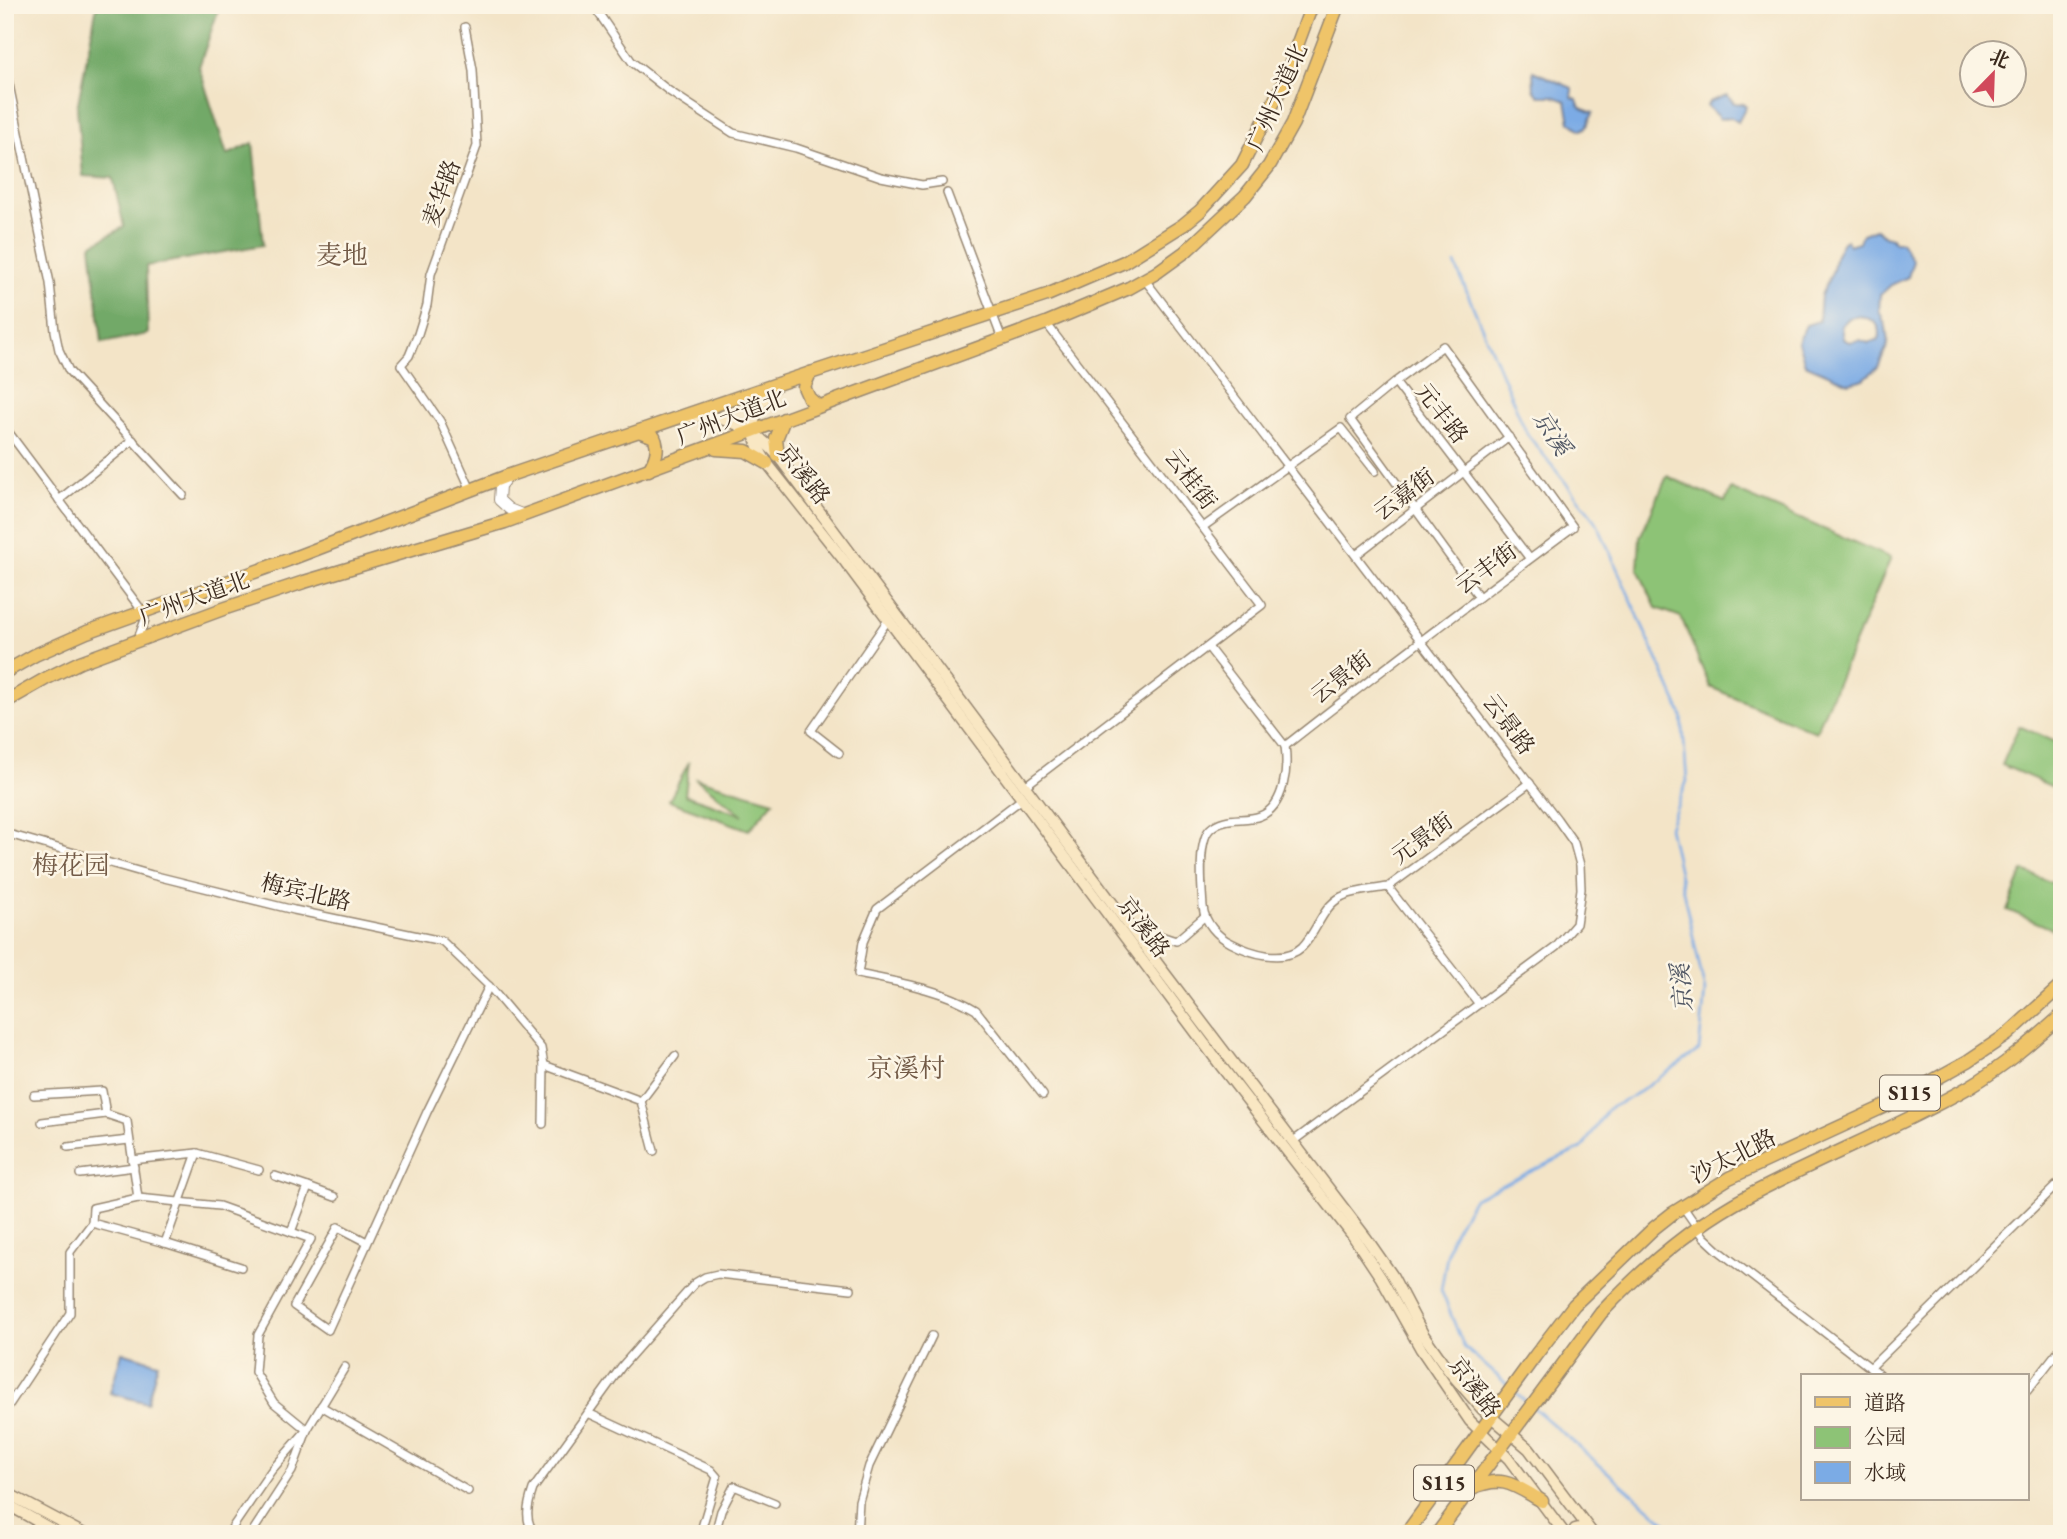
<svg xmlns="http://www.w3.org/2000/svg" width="2067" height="1539" viewBox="0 0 2067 1539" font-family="'EB Garamond','Noto Serif SC',serif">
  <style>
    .green { fill: #8dc376; stroke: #64764a; stroke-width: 2 }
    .forest { fill: #72a967; stroke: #566a42; stroke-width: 2 }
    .water { fill: #7babe5; stroke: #5b6a82; stroke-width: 2; fill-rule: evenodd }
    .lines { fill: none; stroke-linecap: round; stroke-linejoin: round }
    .stream { stroke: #7babe5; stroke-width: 2.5 }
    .minor-casing { stroke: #978772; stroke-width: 10 }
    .tertiary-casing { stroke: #978772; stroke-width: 12 }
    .secondary-casing { stroke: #978772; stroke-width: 13 }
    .primary-casing { stroke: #978772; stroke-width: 15 }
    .trunk-casing { stroke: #978772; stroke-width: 15 }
    .minor { stroke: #fff; stroke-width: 7 }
    .tertiary { stroke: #fff; stroke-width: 10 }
    .secondary { stroke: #f9e7c3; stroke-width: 10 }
    .primary { stroke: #efc469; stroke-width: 12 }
    .trunk { stroke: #efc469; stroke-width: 12 }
    .labels { text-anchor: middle; stroke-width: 5; stroke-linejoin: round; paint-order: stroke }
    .shield { fill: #fcf5e5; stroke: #75675a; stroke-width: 2 }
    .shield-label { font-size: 21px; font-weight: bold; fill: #3b2a1e }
    .street-label { font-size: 23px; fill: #3b2a1e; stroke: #fcf5e5 }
    .water-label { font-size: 24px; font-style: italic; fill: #515764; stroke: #fcf5e5 }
    .quarter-label { font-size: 26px; fill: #725a46; stroke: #fcf5e5 }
  </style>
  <rect width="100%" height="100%" fill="#fcf5e5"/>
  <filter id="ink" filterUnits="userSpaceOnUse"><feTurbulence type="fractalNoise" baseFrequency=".0143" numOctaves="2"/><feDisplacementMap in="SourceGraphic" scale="14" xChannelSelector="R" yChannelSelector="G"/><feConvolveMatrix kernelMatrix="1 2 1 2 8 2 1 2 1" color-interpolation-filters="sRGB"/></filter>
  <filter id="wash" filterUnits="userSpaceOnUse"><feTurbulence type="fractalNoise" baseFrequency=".00686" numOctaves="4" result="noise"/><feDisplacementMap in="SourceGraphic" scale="28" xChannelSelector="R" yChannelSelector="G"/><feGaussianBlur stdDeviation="1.57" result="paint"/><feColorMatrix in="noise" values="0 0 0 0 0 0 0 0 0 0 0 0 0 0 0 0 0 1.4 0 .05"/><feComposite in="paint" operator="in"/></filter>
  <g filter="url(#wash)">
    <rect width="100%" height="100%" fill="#f3e4c7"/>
    <g class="green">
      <polygon points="1667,476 1725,502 1731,489 1891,558 1816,732 1710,687 1681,617 1656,608 1638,569 1640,537"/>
      <polygon points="2019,726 2062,745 2060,790 2002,765"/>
      <polygon points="689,762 685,795 743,815 695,778 774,801 749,830 669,801"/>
      <polygon points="2023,871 2062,887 2062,933 2007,910"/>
    </g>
    <polygon class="forest" points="97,5 220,5 199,67 227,155 253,143 263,245 146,266 148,334 102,343 91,245 124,227 113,178 83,176 77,108"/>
    <g class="water">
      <path d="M1533 71 1572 88V97L1577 99C1579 110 1585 109 1593 113L1587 126 1581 130 1570 122 1566 101 1553 96H1539L1534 90Z"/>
      <polygon points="1727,95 1734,103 1743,104 1746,107 1738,122 1730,117 1720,119 1707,106 1709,102"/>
      <path d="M1876 229 1884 236 1892 238 1894 242H1901L1913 261 1908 277 1891 285 1880 295 1879 310 1886 327 1888 344 1878 367 1864 379 1849 383 1805 364 1798 342 1806 325 1819 321 1821 295 1833 270 1836 254 1843 242 1847 240 1849 245 1859 242 1862 234ZM1860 316C1873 319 1883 325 1879 339L1868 343 1860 340 1849 342 1843 339 1841 326 1849 318Z"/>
      <polygon points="122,1352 158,1363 147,1403 110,1393"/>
    </g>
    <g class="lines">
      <g class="stream">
        <polyline points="1455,264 1527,434 1596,521 1682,715 1687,781 1669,827 1705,991 1699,1050 1630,1098 1608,1109 1582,1148 1474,1198 1450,1239 1441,1290 1464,1347 1508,1385"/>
        <polyline points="1515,1392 1529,1404"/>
        <polyline points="1534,1408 1679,1534"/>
        <polyline points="2056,1534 2062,1530"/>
      </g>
    </g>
  </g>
  <g filter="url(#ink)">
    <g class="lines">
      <defs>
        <g id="minor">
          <polyline points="593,5 632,62 669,91 733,133 796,148 881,177 922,185 942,182"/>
          <polyline points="465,27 473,70 477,146 431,274 427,305 418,334 409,356 401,365 440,421 471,490"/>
          <polyline points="6,70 50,283 55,331 59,350 69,371 183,495"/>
          <polyline points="947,193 1002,339"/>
          <polyline points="1145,280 1557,819 1574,843 1580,865 1581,889 1576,924 1556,947 1292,1142"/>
          <polyline points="1395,382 1350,419 1479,597"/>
          <polyline points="5,431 7,430 143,612 145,620 137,641"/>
          <polyline points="59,500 133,440"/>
          <polyline points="1203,527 1341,428 1375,471"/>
          <polyline points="1356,555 1509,437"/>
          <polyline points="1208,647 1285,746"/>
          <path d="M1285 746C1380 671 1476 599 1573 527L1443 346 1395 382 1530 559"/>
          <path d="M1285 746C1288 767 1285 807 1260 816 1244 822 1224 815 1210 829 1197 842 1202 890 1203 907 1205 923 1217 936 1231 943 1250 953 1284 964 1302 947 1317 932 1322 907 1341 897 1352 891 1376 889 1388 887"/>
          <polyline points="839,753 811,731 888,620"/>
          <polyline points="1025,786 1262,605 1046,323"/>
          <path d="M1022 799 877 909 863 942 858 974C897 982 942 989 976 1010L1043 1095"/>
          <polyline points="5,833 152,875 294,910 442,941 489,986 541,1048 544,1065 543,1124"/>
          <polyline points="1140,941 1155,934 1176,941 1205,916"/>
          <polyline points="1479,1004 1388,887 1530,783"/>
          <polyline points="544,1065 641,1101"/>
          <polyline points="34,1095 102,1091 106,1114 127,1121 138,1198"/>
          <polyline points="641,1101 675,1056"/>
          <polyline points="641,1101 654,1151"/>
          <polyline points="42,1122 106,1114"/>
          <polyline points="68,1147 129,1140"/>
          <polyline points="197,1153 259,1170"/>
          <polyline points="80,1174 134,1167"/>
          <polyline points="275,1176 308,1187 291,1232"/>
          <polyline points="308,1187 335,1197"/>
          <polyline points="1683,1207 1704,1237 1718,1250 1881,1376"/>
          <polyline points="92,1223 165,1243 197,1153 132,1160"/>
          <polyline points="367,1242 338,1227 294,1306 328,1330 427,1112 489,986"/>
          <polyline points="165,1243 241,1267"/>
          <polyline points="1870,1368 2062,1180"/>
          <polyline points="2027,1391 2062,1346"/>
          <polyline points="321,1406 468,1491"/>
          <polyline points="5,1411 70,1313 70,1252 92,1223 93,1208 138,1198 219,1206 311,1239 258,1335 255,1372 274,1403 307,1430"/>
          <polyline points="588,1413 711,1470 717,1477 700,1534"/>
          <polyline points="228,1534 271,1471 304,1433"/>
          <polyline points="251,1534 292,1471 307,1430 345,1367"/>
          <path d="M536 1534C523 1522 528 1504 533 1489L622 1366 695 1283 705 1277 718 1274 851 1289"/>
          <polyline points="715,1534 721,1511 734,1486 775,1503"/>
          <polyline points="857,1534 859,1501 869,1466 932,1336"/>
        </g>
        <polyline id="tertiary" points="507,477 500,486 499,500 509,509 524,515"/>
        <g id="secondary">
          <path d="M777 384C751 413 745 429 767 463L846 563 1221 1066 1353 1236 1381 1278 1421 1349 1470 1421 1509 1459 1565 1534"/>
          <path d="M688 417C725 413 755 429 778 456L1160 967 1367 1239 1392 1275 1423 1334 1449 1371 1482 1409 1529 1449 1593 1534"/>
          <polyline points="5,1492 84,1534"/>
          <polyline points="5,1503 60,1534"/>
          <polyline points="1572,1534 1575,1529 1579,1528 1586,1534"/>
        </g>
        <g id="primary">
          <path d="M1472 1488C1504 1474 1515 1486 1542 1501"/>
          <polyline points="1406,1534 1535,1356 1574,1305 1654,1228 1673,1213 1729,1178 1894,1102 1968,1061 2008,1034 2062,985"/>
          <path d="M1437 1534 1601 1313C1645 1266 1693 1225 1750 1195 1822 1157 1899 1127 1969 1087 2003 1067 2033 1041 2062 1015"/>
        </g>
        <g id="trunk">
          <polyline points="810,373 804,387 809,398 818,406"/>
          <path d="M641 432 654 437C660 449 655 460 649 470"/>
          <polyline points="716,449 746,451 767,463"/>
          <polyline points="778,456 776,439 784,419"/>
          <polyline points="5,672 35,655 87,632 288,560 507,476 777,384 1047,295 1124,262 1183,225 1200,211 1242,165 1282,86 1312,5"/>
          <polyline points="5,702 47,678 80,662 223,609 304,582 505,522 1046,323 1129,288 1156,273 1185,252 1245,196 1269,166 1293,123 1338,5"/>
        </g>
      </defs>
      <use href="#minor" class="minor-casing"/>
      <use href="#tertiary" class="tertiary-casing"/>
      <use href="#secondary" class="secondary-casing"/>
      <use href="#primary" class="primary-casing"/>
      <use href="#trunk" class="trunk-casing"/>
      <use href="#minor" class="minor"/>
      <use href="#tertiary" class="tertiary"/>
      <use href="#secondary" class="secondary"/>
      <use href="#primary" class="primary"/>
      <use href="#trunk" class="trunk"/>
    </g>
  </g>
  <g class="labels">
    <g class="shield">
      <rect x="1880" y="1075.5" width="60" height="35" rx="5"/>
      <rect x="1414" y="1465.5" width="60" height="35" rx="5"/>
    </g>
    <g class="shield-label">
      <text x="1910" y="1100">S115</text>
      <text x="1444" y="1490">S115</text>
    </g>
    <g class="street-label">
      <text transform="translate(1277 97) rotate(-66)" y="8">广州大道北</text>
      <text transform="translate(441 193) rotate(-70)" y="8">麦华路</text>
      <text transform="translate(1442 413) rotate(52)" y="8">元丰路</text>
      <text transform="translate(731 417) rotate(-21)" y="8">广州大道北</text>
      <text transform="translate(804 474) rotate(52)" y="8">京溪路</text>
      <text transform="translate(1191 479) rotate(53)" y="8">云桂街</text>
      <text transform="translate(1404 494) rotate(-37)" y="8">云嘉街</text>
      <text transform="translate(1486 568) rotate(-36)" y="8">云丰街</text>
      <text transform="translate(194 598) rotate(-20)" y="8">广州大道北</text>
      <text transform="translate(1341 677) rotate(-38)" y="8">云景街</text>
      <text transform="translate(1509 724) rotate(53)" y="8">云景路</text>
      <text transform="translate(1422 838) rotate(-36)" y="8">元景街</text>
      <text transform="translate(306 892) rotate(13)" y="8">梅宾北路</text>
      <text transform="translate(1144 927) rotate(53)" y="8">京溪路</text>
      <text transform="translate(1733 1156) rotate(-27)" y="8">沙太北路</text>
      <text transform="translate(1475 1387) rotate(53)" y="8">京溪路</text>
    </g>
    <g class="water-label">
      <text transform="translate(1552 433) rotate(57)" y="8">京溪</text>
      <text transform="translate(1682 988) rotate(-95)" y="8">京溪</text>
    </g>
    <g class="quarter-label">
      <text x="342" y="264">麦地</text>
      <text x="71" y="874">梅花园</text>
      <text x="906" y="1077">京溪村</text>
    </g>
  </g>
  <rect width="2067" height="1539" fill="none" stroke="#fcf5e5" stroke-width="28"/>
  <rect x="1801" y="1374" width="228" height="126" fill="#fcf5e5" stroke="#afa495" stroke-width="2"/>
  <rect x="1815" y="1397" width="35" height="10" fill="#efc469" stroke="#afa495" stroke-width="2"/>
  <text x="1864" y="1410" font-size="21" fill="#3b2a1e">道路</text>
  <rect x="1815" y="1427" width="35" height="21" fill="#8dc376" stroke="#afa495" stroke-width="2"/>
  <text x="1864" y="1444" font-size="21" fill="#3b2a1e">公园</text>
  <rect x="1815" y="1462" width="35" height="21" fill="#7babe5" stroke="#afa495" stroke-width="2"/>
  <text x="1864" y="1480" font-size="21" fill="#3b2a1e">水域</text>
  <g transform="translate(1993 74) rotate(23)"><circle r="33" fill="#fcf5e5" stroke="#afa495" stroke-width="2"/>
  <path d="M0-5L12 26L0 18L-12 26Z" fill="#d1495b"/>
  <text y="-10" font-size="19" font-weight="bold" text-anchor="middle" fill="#3b2a1e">北</text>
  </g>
</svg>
